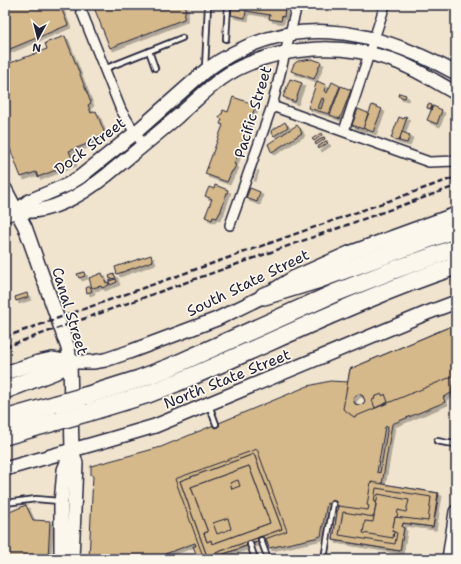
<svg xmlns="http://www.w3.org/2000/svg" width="461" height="564" viewBox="0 0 461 564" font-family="'Shantell Sans',sans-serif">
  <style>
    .building { fill: #d5b98a; stroke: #22223b; fill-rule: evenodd; filter: url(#shadow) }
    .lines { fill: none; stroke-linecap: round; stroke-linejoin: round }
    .lane-casing { stroke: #22223b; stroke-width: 8 }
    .street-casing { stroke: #22223b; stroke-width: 12 }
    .secondary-casing { stroke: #22223b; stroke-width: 16 }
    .highway-casing { stroke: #22223b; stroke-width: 20 }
    .lane { stroke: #fbf7ec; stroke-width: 4.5 }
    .street { stroke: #fbf7ec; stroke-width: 9 }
    .secondary { stroke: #fbf7ec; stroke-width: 13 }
    .highway { stroke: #fbf7ec; stroke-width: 17 }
    .rail { stroke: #22223b; stroke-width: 2.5; stroke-dasharray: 6 3; stroke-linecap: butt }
    .highway-bridge-casing { stroke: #22223b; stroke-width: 20; stroke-linecap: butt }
    .highway-bridge { stroke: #fbf7ec; stroke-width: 17 }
    .labels { text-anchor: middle; stroke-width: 3.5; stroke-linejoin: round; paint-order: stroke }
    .street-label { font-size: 15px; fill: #22223b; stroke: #fbf7ec }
  </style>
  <defs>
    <filter id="shadow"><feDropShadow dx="3" dy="3" stdDeviation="0" flood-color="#0004"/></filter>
  </defs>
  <rect width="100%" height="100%" fill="#f0e4cf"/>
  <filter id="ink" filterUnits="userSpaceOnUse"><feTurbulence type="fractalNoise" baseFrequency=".025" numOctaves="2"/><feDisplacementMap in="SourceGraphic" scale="8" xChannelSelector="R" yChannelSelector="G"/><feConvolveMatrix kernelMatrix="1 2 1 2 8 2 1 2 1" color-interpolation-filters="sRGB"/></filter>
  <g filter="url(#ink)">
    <g class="building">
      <polygon points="5,5 60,5 68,25 5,51"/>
      <polygon points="93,5 186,5 184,19 110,48"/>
      <polygon points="247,5 285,5 284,17 282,16 281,21 269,19 270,15 246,11 245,18 231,15 232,8 246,10"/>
      <polygon points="65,36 91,103 88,105 91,113 96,111 105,134 94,139 95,141 69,151 74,163 38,177 36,172 21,177 5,136 5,65 47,49 45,43"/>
      <polygon points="312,59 321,62 314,79 291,71 294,64 298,61"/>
      <polygon points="290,79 302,83 295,102 283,97"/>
      <path d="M317 81 326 85 324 91 327 93 332 82 340 86 329 114 308 108ZM322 98 324 99 321 109 318 108Z"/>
      <polygon points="341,86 351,90 340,119 330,115"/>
      <polygon points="399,93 406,95 405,98 398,96"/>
      <polygon points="233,97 256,105 234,164 236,165 233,171 232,171 227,182 205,174 223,125 220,124 222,119 219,118 221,114 222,114 223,110 228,112"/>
      <polygon points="428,104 432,105 431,109 427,108"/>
      <polygon points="372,105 382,109 373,132 363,128"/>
      <polygon points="433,106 442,110 437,124 427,120"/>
      <polygon points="358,109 368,113 363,129 352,125"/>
      <polygon points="405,116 407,117 399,141 391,138 399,117 404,119"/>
      <polygon points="285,122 288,127 274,136 271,131"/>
      <polygon points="297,125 301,130 300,130 302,133 272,152 271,151 268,144"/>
      <polygon points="402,132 410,135 407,143 399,141"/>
      <polygon points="321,133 322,135 314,141 312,139"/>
      <polygon points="324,137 325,139 316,145 315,143"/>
      <polygon points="326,141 328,143 319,149 318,147"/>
      <polygon points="255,167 256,168 253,178 251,178"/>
      <polygon points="215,185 228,190 221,210 221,212 220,212 217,218 213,217 212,220 205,217 212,199 205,196 209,187 214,189"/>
      <polygon points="250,188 260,192 257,202 246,198"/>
      <polygon points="151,255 153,261 117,274 115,267"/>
      <polygon points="84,272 85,276 79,278 77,274"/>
      <polygon points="102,273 106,283 108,282 109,285 102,288 101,286 92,288 89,278"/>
      <polygon points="114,274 116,278 110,279 109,276"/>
      <polygon points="116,279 117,282 110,285 109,281"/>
      <polygon points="90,286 92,291 87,293 86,288"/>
      <polygon points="27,293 28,297 16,301 15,297"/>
      <path d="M456 324V375H454L452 393 443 397 445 402 392 424 382 484 439 493 433 527 403 523 402 527 404 528 400 551 333 540 338 505 327 503 321 536 315 538 269 548 266 539 210 559H198L193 546H196L195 543 165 554 167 559H89L93 475H91V466L161 447 308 386 330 381 348 382 350 369ZM359 394 363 396 365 401 363 404 359 405 355 404 353 399 356 395ZM388 426 380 473 377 472 385 427Z"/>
      <path d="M454 325 456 326V375L354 417 343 409 350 369ZM359 394 363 396 365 401 363 404 359 405 355 404 353 399 356 395ZM382 394 383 396 385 394 388 402 375 408 372 400 375 399 374 397Z"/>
      <path d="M257 449 287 531 210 559H204L175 479ZM254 454 282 529 207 556 180 481Z"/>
      <path d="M254 454 282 529 207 556 180 481ZM249 466 270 523 212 544 211 540 207 542 204 533 208 532 191 487Z"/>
      <path d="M249 466 270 523 212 544 211 540 207 542 204 533 208 532 191 487ZM238 480 240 486 232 489 230 483ZM228 518 231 529 217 534 213 523Z"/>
      <path d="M371 482 438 493 433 527 403 523 402 527 404 528 400 551 333 540 338 506 368 510 369 506 367 505ZM376 488 431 497 428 521 395 517 392 531 397 533 395 544 339 535 343 512 374 517 376 502H374Z"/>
      <polygon points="378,494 409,500 406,512 398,510 397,517 395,517 392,531 394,532 393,538 363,533 365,521 373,522"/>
      <polygon points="26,505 33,520 50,521 48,559 5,559 5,514"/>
    </g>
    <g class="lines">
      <defs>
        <g id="lane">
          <polyline points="226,39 228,5"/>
          <polyline points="149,51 155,68"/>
          <polyline points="205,68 208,5"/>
          <polyline points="104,69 182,38"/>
          <polyline points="209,405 216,424"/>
          <polyline points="437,441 447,443"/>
          <polyline points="448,443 456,444"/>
          <polyline points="5,503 36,499 59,501"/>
          <polyline points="261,540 268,559"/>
          <polyline points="250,544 255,559"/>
          <polyline points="324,559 333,504"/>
        </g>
        <g id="street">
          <polyline points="79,5 121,110 135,133 144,145"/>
          <polyline points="272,106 429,162 456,161"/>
          <polyline points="344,131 385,5"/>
          <polyline points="230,225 272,106 297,5"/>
        </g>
        <g id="secondary">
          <polyline points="5,189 25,227 68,348 70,362 72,450 76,463 72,559"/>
          <path d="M17 211C50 215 82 195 107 175 130 156 154 137 177 117 197 100 217 78 241 67 286 46 342 43 389 59 412 66 434 81 456 93"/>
          <path d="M5 215 17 211 29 201 67 185 80 177 135 133 205 71C288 10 371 27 456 73"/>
          <polyline points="5,373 38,362 52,359 70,362 93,362 105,360 129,352 217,319 264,296 293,278 349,253 456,214"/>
          <polyline points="5,469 111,439 155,426 427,313 456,302"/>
          <polyline points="61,559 61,503 64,470 72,450"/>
          <polyline points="449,559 456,512"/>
        </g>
        <g id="highway">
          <polyline points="264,296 320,279 456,229"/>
          <polyline points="5,390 54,371 70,362"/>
          <polyline points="85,396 139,379 168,368 335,293 391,271 456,248"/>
          <path d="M86 413 148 394 176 383C269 344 359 298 456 266"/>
          <polyline points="5,419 57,404"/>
          <polyline points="5,436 58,421"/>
        </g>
      </defs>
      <use href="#lane" class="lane-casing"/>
      <use href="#street" class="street-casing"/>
      <use href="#secondary" class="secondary-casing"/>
      <use href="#highway" class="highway-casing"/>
      <use href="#lane" class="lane"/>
      <use href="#street" class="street"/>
      <use href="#secondary" class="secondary"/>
      <use href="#highway" class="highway"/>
      <g class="rail">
        <polyline points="5,337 456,177"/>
        <polyline points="5,347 456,186"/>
      </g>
      <defs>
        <g id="highway-bridge">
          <polyline points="57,404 85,396"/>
          <polyline points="58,421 86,413"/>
        </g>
      </defs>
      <use href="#highway-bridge" class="highway-bridge-casing"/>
      <use href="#highway-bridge" class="highway-bridge"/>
    </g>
  </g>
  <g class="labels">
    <g class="street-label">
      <text transform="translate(253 112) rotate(-73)" y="5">Pacific Street</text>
      <text transform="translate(90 146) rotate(-37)" y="5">Dock Street</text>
      <text transform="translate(248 283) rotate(-26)" y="5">South State Street</text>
      <text transform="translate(70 311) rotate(73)" y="5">Canal Street</text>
      <text transform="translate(227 379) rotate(-22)" y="5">North State Street</text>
    </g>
  </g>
  <rect width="461" height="564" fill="none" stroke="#fbf7ec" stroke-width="20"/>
  <rect x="10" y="10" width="441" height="544" fill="none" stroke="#22223b" stroke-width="1.5" filter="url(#ink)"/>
  <g transform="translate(38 38) rotate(187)" stroke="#fbf7ec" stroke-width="3" paint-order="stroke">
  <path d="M0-3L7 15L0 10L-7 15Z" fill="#22223b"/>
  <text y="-6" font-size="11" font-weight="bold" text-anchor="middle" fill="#22223b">N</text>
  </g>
</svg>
